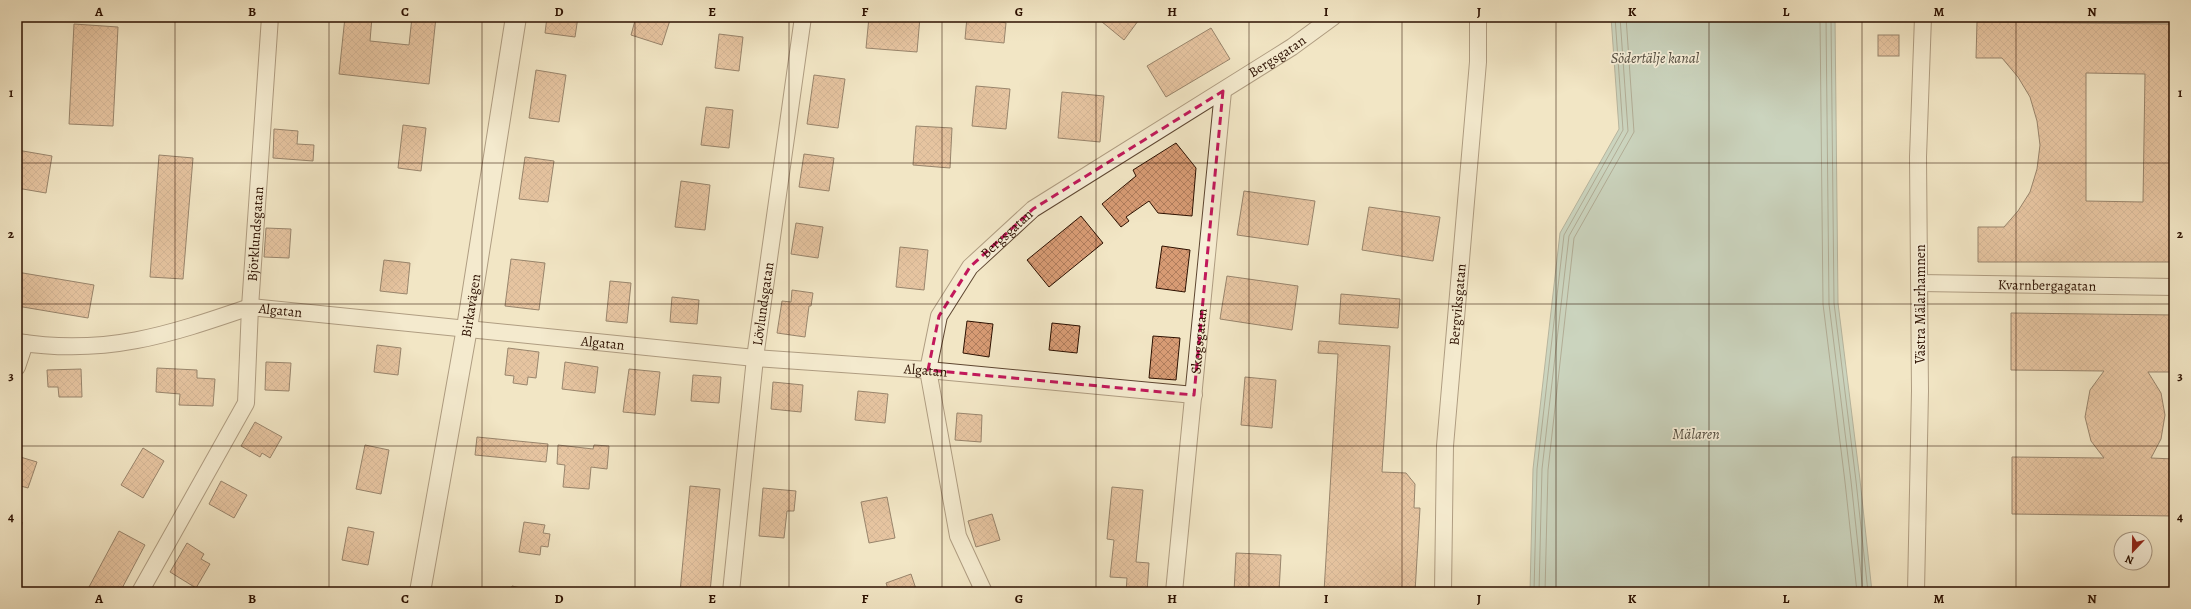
<svg xmlns="http://www.w3.org/2000/svg" width="2191" height="609" viewBox="0 0 2191 609" font-family="Alegreya,serif">
  <style>
    .water { fill: #9bbfb7; stroke: #6f796e }
    .lines { fill: none; stroke-linecap: round; stroke-linejoin: round }
    .shore { stroke: #64685c; stroke-width: 1 }
    .building { fill: url(#building-cross-hatch); stroke: #2c1000; fill-rule: evenodd }
    .minor-casing { stroke: #5e4631; stroke-width: 18 }
    .tertiary-casing { stroke: #5e4631; stroke-width: 22 }
    .minor { stroke: #f7efd9; stroke-width: 16 }
    .tertiary { stroke: #f7efd9; stroke-width: 20 }
    .marked { fill: none; stroke: #c2185b; stroke-width: 3; stroke-dasharray: 8 5; stroke-linejoin: round }
    .grid { fill: none; stroke: #2c1000; stroke-width: 1; stroke-opacity: 0.55 }
    .labels { text-anchor: middle; stroke-width: 3.5; stroke-linejoin: round; paint-order: stroke }
    .street-label { font-size: 14px; fill: #2c1000; stroke: #f7efd9 }
    .water-label { font-size: 15px; font-style: italic; fill: #534d40; stroke: #f7efd9 }
    .neatline { fill: none; stroke: #2c1000; stroke-width: 1.5 }
    .grid-label { font-size: 13px; text-anchor: middle; font-weight: bold; fill: #2c1000 }
  </style>
  <defs>
    <pattern id="building-cross-hatch" width="8" height="8" patternUnits="userSpaceOnUse"><rect width="8" height="8" fill="#d79b74"/><path d="M0 0l8 8M0 8l8-8" fill="none" stroke="#af7d5d"/></pattern>
  </defs>
  <rect width="100%" height="100%" fill="#f2e6c5"/>
  <filter id="stains"><feTurbulence type="fractalNoise" baseFrequency=".005" numOctaves="4"/><feColorMatrix values="0 0 0 0 .2 0 0 0 0 .09 0 0 0 0 .02 0 0 0 .5 -.17"/></filter>
  <radialGradient id="worn" r=".72"><stop offset=".6" stop-color="#630" stop-opacity="0"/><stop offset="1" stop-color="#630" stop-opacity=".3"/></radialGradient>
  <polygon class="water" points="1611,17 1835,17 1838,303 1860,480 1872,592 1530,592 1533,469 1560,233 1619,129"/>
  <g class="lines">
    <g class="shore">
      <polyline points="1820,17 1823,304 1845,482 1857,592"/>
      <polyline points="1826,17 1829,304 1851,481 1863,592"/>
      <polyline points="1831,17 1834,303 1856,481 1868,592"/>
      <polyline points="1534,592 1537,469 1564,235 1623,130 1615,17"/>
      <polyline points="1539,592 1542,469 1569,236 1628,131 1620,17"/>
      <polyline points="1545,592 1548,470 1574,238 1634,132 1626,17"/>
    </g>
  </g>
  <g class="building">
    <polygon points="345,17 372,17 370,41 409,45 412,17 436,17 429,84 339,74"/>
    <polygon points="547,17 578,17 575,37 545,33"/>
    <polygon points="636,17 671,17 662,45 631,35"/>
    <polygon points="869,17 920,17 917,52 866,48"/>
    <polygon points="967,17 997,17 997,21 1006,23 1004,43 965,39"/>
    <polygon points="1096,17 1141,17 1124,40"/>
    <path d="M1977 22 2174 24V262H1978V227H2004L2018 211 2030 192 2037 169 2040 145 2037 121 2030 97 2018 77 2002 58H1976ZM2086 73 2145 74 2143 202 2086 201Z"/>
    <polygon points="74,24 118,27 113,126 69,124"/>
    <polygon points="1211,28 1230,59 1166,97 1147,66"/>
    <polygon points="719,34 743,37 739,71 715,68"/>
    <rect x="1878" y="35" width="21" height="21"/>
    <polygon points="536,70 566,75 559,122 529,118"/>
    <polygon points="814,75 845,79 838,128 807,124"/>
    <polygon points="976,86 1010,89 1006,129 972,126"/>
    <polygon points="1062,92 1104,96 1100,142 1058,138"/>
    <polygon points="706,107 733,110 729,148 701,145"/>
    <polygon points="403,125 426,128 421,171 398,168"/>
    <polygon points="916,126 952,128 950,168 913,165"/>
    <polygon points="274,129 298,131 297,144 314,145 313,161 273,158"/>
    <polygon points="1176,143 1196,168 1192,216 1158,213 1149,201 1126,217 1129,221 1121,227 1102,204 1136,176 1133,170"/>
    <polygon points="17,150 52,156 46,193 17,188"/>
    <polygon points="804,154 834,158 829,191 799,187"/>
    <polygon points="159,155 193,158 183,279 150,277"/>
    <polygon points="525,157 554,161 548,202 519,199"/>
    <polygon points="681,181 710,185 705,230 675,227"/>
    <polygon points="1244,191 1315,201 1308,245 1237,235"/>
    <polygon points="1369,207 1440,217 1433,261 1362,250"/>
    <polygon points="1081,216 1103,243 1049,287 1027,260"/>
    <polygon points="796,223 823,227 818,258 791,254"/>
    <polygon points="266,228 291,229 289,258 264,257"/>
    <polygon points="1162,246 1190,250 1185,292 1156,288"/>
    <polygon points="900,247 928,250 924,290 896,287"/>
    <polygon points="511,259 545,263 539,310 505,306"/>
    <polygon points="384,260 410,263 407,294 380,291"/>
    <polygon points="17,272 94,285 88,318 17,306"/>
    <polygon points="1227,276 1298,286 1292,330 1220,319"/>
    <polygon points="610,281 631,283 627,323 606,321"/>
    <polygon points="792,290 813,293 811,306 809,306 805,337 777,333 782,301 791,302"/>
    <polygon points="1341,294 1400,299 1398,328 1339,324"/>
    <polygon points="672,297 699,300 697,324 670,322"/>
    <polygon points="2011,313 2174,315 2174,372 2148,372 2161,393 2165,415 2161,439 2151,458 2174,459 2174,516 2012,514 2012,457 2104,458 2091,441 2085,417 2090,390 2104,371 2011,370"/>
    <polygon points="967,321 993,324 989,357 963,353"/>
    <polygon points="1052,323 1080,326 1077,353 1049,350"/>
    <polygon points="1153,336 1180,338 1176,380 1149,378"/>
    <polygon points="1319,341 1390,346 1382,472 1406,473 1415,484 1414,508 1420,508 1415,592 1324,592 1338,354 1318,353"/>
    <polygon points="377,345 401,348 398,375 374,372"/>
    <polygon points="508,348 539,352 536,378 528,377 527,385 513,383 514,376 505,375"/>
    <polygon points="266,362 291,363 289,391 265,390"/>
    <polygon points="565,362 598,367 595,393 562,389"/>
    <polygon points="157,368 197,370 197,378 215,379 213,406 179,405 180,394 156,392"/>
    <polygon points="81,369 82,397 59,397 58,387 48,387 47,370"/>
    <polygon points="629,369 660,372 655,415 623,412"/>
    <polygon points="693,375 721,377 719,403 691,401"/>
    <polygon points="1245,377 1276,380 1272,428 1241,425"/>
    <polygon points="773,382 803,385 801,412 771,409"/>
    <polygon points="858,391 888,394 885,423 855,420"/>
    <polygon points="957,413 982,415 981,442 955,440"/>
    <polygon points="255,422 282,437 270,458 262,453 260,457 241,446"/>
    <polygon points="477,437 548,444 546,462 475,455"/>
    <polygon points="365,445 389,450 381,494 356,489"/>
    <polygon points="558,445 593,449 594,445 609,446 607,469 591,467 589,489 563,487 565,465 557,464"/>
    <polygon points="143,448 164,461 143,498 121,485"/>
    <polygon points="17,456 37,462 28,488 17,485"/>
    <polygon points="221,481 247,495 234,518 209,504"/>
    <polygon points="690,486 720,489 710,592 680,592"/>
    <polygon points="1112,487 1143,490 1136,562 1149,563 1147,592 1126,592 1127,578 1110,577 1114,540 1107,539"/>
    <polygon points="763,488 796,491 794,511 787,511 784,538 759,536"/>
    <polygon points="887,497 895,538 869,543 861,502"/>
    <polygon points="992,514 1000,540 976,547 968,521"/>
    <polygon points="17,521 22,522 17,563"/>
    <polygon points="524,522 545,525 543,533 550,534 548,547 541,546 540,555 519,552"/>
    <polygon points="348,527 374,532 368,565 342,560"/>
    <polygon points="119,531 145,545 120,592 99,592 89,587"/>
    <polygon points="187,543 204,554 201,559 210,564 196,588 170,572"/>
    <polygon points="1236,553 1281,555 1279,592 1234,592"/>
    <polygon points="911,574 917,592 889,592 886,583"/>
    <polygon points="512,586 534,591 534,592 510,592"/>
  </g>
  <g class="lines">
    <defs>
      <g id="minor">
        <path id="s1" d="M1920 283 2174 287"/>
        <path id="s2" d="M17 342C106 356 168 335 250 307L755 358 928 370 1194 395"/>
        <polyline points="17,367 25,343"/>
        <path id="s3" d="M140 592 246 403 250 307 270 17"/>
        <path id="s4" d="M731 592 755 358 803 17"/>
        <path id="s5" d="M984 592 958 536 928 370 939 316 970 267 1033 209 1292 47 1333 17"/>
        <path id="s6" d="M1174 592 1223 91"/>
        <path id="s7" d="M1443 592 1445 446 1478 62V17"/>
        <polyline points="1916,592 1920,391 1918,157 1923,17"/>
      </g>
      <g id="tertiary">
        <path id="s8" d="M420 592 467 328 516 17"/>
      </g>
    </defs>
    <use href="#minor" class="minor-casing"/>
    <use href="#tertiary" class="tertiary-casing"/>
    <use href="#minor" class="minor"/>
    <use href="#tertiary" class="tertiary"/>
  </g>
  <path d="M0 0H2191V609H0ZM1223 91 1194 395 928 370 939 316 970 267 1033 209Z" fill="#f2e6c5" fill-opacity=".55" fill-rule="evenodd"/>
  <path class="marked" d="M1223 91 1194 395 928 370 939 316 970 267 1033 209Z"/>
  <path class="grid" d="M175 17V592M329 17V592M482 17V592M635 17V592M789 17V592M942 17V592M1096 17V592M1249 17V592M1402 17V592M1556 17V592M1709 17V592M1862 17V592M2016 17V592M17 163H2174M17 304H2174M17 446H2174"/>
  <g class="labels">
    <g class="street-label">
      <text dy="5" stroke="none"><textPath href="#s5" startOffset="717">Bergsgatan</textPath></text>
      <text dy="5" stroke="none"><textPath href="#s3" startOffset="386">Björklundsgatan</textPath></text>
      <text dy="5" stroke="none"><textPath href="#s5" startOffset="393">Bergsgatan</textPath></text>
      <text dy="5" stroke="none"><textPath href="#s1" startOffset="127">Kvarnbergagatan</textPath></text>
      <text dy="5" stroke="none"><textPath href="#s4" startOffset="290">Lövlundsgatan</textPath></text>
      <text dy="5" stroke="none"><textPath href="#s7" startOffset="288">Bergviksgatan</textPath></text>
      <text transform="translate(1920 304) rotate(-90)" y="5">Västra Mälarhamnen</text>
      <text dy="5" stroke="none"><textPath href="#s8" startOffset="291">Birkavägen</textPath></text>
      <text dy="5" stroke="none"><textPath href="#s2" startOffset="269">Algatan</textPath></text>
      <text dy="5" stroke="none"><textPath href="#s2" startOffset="593">Algatan</textPath></text>
      <text dy="5" stroke="none"><textPath href="#s6" startOffset="252">Skogsgatan</textPath></text>
      <text dy="5" stroke="none"><textPath href="#s2" startOffset="917">Algatan</textPath></text>
    </g>
    <g class="water-label">
      <text x="1655" y="63">Södertälje kanal</text>
      <text x="1696" y="439">Mälaren</text>
    </g>
  </g>
  <rect width="2191" height="609" fill="none" stroke="#f2e6c5" stroke-width="44"/>
  <g transform="translate(2133 551) rotate(202)"><circle r="19" fill="#f7efd9" stroke="#a69682"/>
  <path d="M0-3L7 15L0 10L-7 15Z" fill="#8f2418"/>
  <text y="-6" font-size="11" font-weight="bold" text-anchor="middle" fill="#2c1000">N</text>
  </g>
  <rect x="22" y="22" width="2147" height="565" class="neatline"/>
  <g class="grid-label">
    <text x="99" y="16">A</text>
    <text x="252" y="16">B</text>
    <text x="405" y="16">C</text>
    <text x="559" y="16">D</text>
    <text x="712" y="16">E</text>
    <text x="865" y="16">F</text>
    <text x="1019" y="16">G</text>
    <text x="1172" y="16">H</text>
    <text x="1326" y="16">I</text>
    <text x="1479" y="16">J</text>
    <text x="1632" y="16">K</text>
    <text x="1786" y="16">L</text>
    <text x="1939" y="16">M</text>
    <text x="2092" y="16">N</text>
    <text x="11" y="97">1</text>
    <text x="2180" y="97">1</text>
    <text x="11" y="238">2</text>
    <text x="2180" y="238">2</text>
    <text x="11" y="380">3</text>
    <text x="2180" y="380">3</text>
    <text x="11" y="521">4</text>
    <text x="2180" y="521">4</text>
    <text x="99" y="603">A</text>
    <text x="252" y="603">B</text>
    <text x="405" y="603">C</text>
    <text x="559" y="603">D</text>
    <text x="712" y="603">E</text>
    <text x="865" y="603">F</text>
    <text x="1019" y="603">G</text>
    <text x="1172" y="603">H</text>
    <text x="1326" y="603">I</text>
    <text x="1479" y="603">J</text>
    <text x="1632" y="603">K</text>
    <text x="1786" y="603">L</text>
    <text x="1939" y="603">M</text>
    <text x="2092" y="603">N</text>
  </g>
  <rect width="100%" height="100%" filter="url(#stains)"/>
  <rect width="100%" height="100%" fill="url(#worn)"/>
</svg>
